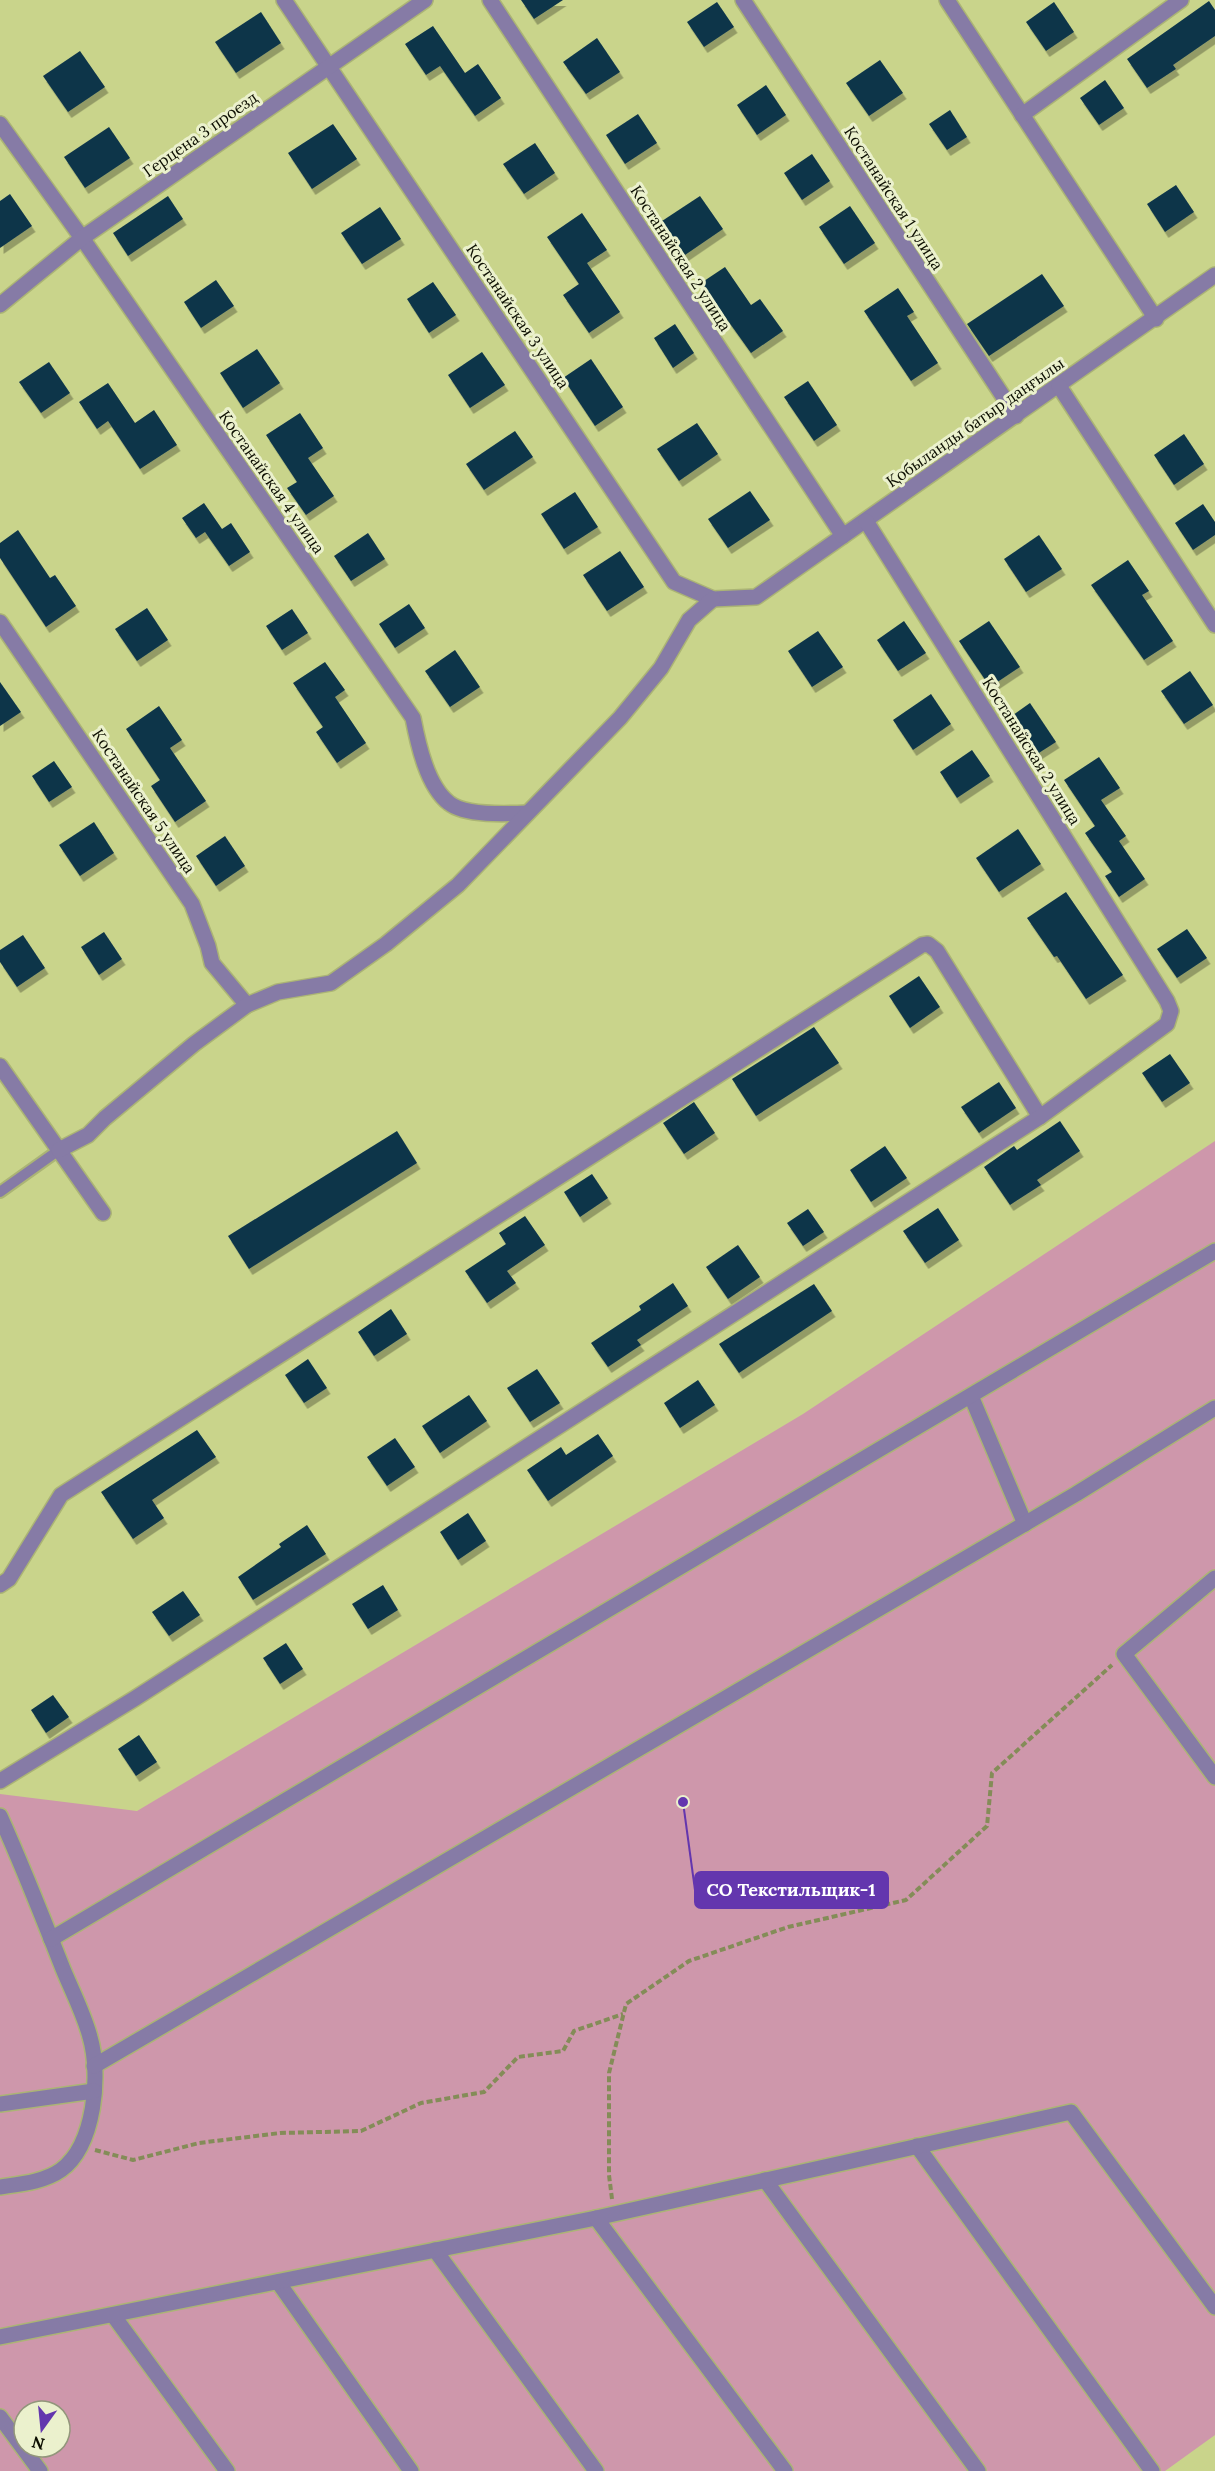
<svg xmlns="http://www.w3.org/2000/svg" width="1215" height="2471" viewBox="0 0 1215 2471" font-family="Lora,serif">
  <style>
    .green { fill: #ce97ab; fill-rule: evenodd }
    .building { fill: #0c354a; filter: url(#shadow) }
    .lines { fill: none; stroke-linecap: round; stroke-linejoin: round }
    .service-casing { stroke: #abb475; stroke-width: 14 }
    .minor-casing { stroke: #abb475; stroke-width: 18 }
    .path { stroke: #848c58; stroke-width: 4; stroke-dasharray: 6 3; stroke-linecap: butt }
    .service { stroke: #867ba6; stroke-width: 10 }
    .minor { stroke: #867ba6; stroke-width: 15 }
    .labels { text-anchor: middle; stroke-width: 6; stroke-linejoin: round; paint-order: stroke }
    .street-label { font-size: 16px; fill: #0c0e00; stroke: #ebf1cd }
    .leader { fill: none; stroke: #6336ae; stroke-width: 2 }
    .callout-dot { fill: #6336ae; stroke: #ebf1cd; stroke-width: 2 }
    .callout { fill: #6336ae; stroke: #6336ae; stroke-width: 2 }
    .callout-label { font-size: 18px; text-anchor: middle; font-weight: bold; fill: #fff }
  </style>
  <defs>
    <filter id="shadow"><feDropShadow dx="3.5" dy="6" stdDeviation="0" flood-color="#0004"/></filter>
  </defs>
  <rect width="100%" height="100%" fill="#c9d48b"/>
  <path class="green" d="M1215 1141V2435L1165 2471H0V1794L137 1811 803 1414ZM24 2411H60V2447H24Z"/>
  <g class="building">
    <polygon points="521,0 563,0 534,19"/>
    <polygon points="1209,1 1215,10 1215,36 1173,65 1176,69 1147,88 1127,59"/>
    <polygon points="717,2 734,27 704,47 687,22"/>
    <polygon points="1054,2 1074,32 1046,51 1026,22"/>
    <polygon points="261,12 281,43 236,73 215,42"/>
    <polygon points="433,26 465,73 478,64 501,98 475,116 440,66 426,75 405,44"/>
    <polygon points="597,38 620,72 586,94 563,62"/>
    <polygon points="80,51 105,87 68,112 43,76"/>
    <polygon points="880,60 903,93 869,116 846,83"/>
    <polygon points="1105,80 1124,108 1099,125 1080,98"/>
    <polygon points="766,85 786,115 757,135 737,105"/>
    <polygon points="950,110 967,137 947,150 929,124"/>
    <polygon points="638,114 657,143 625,164 606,135"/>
    <polygon points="333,124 357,159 312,189 288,153"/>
    <polygon points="109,127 130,158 85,188 64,157"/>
    <polygon points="535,143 555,173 524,194 503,164"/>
    <polygon points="812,154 830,181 802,200 784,173"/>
    <polygon points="1176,185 1194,212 1165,232 1147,204"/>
    <polygon points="10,194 32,226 0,248 0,201"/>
    <polygon points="168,196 183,219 128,256 113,233"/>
    <polygon points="700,196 723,229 685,255 662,221"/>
    <polygon points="850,206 875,243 844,264 819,227"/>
    <polygon points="380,207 401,239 362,264 341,233"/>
    <polygon points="582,213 607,250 587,263 620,312 589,333 563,295 579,284 547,237"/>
    <polygon points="725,267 751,305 760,299 783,331 751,353 701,283"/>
    <polygon points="1042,274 1064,306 989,356 967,324"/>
    <polygon points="216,280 234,306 201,328 184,302"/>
    <polygon points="433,282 456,315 429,333 407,299"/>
    <polygon points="898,288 914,312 907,316 938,363 911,381 864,311"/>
    <polygon points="675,324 694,353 673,368 654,338"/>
    <polygon points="257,349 280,383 243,408 220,373"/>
    <polygon points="482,352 505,385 470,408 448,375"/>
    <polygon points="591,359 623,407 595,426 563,378"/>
    <polygon points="49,362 70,393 41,413 19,382"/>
    <polygon points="808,381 837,425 814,441 784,397"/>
    <polygon points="108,383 135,423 154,410 177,445 140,469 108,421 97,429 79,402"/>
    <polygon points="300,413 323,448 308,458 334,496 306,515 287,488 297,482 266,435"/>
    <polygon points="697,423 718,454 679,481 657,449"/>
    <polygon points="515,431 533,457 484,490 466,464"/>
    <polygon points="1184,434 1204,464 1174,485 1154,455"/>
    <polygon points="750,491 770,520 728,548 708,519"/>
    <polygon points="575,492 598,527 564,549 541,514"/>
    <polygon points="204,503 222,529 231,523 250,552 229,566 205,532 196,538 182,518"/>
    <polygon points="1203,504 1215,522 1215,535 1193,550 1175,523"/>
    <polygon points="18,530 50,578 55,575 76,606 46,627 0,558 0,543"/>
    <polygon points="368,533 385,559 351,581 334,556"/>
    <polygon points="1039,535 1062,569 1026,592 1004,559"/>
    <polygon points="620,551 644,587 607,611 583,575"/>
    <polygon points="1128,560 1149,591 1142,595 1173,641 1144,660 1091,585"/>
    <polygon points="409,604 425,628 395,648 379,624"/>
    <polygon points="147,608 168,640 137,661 115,629"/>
    <polygon points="292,609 308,633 282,650 266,626"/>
    <polygon points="904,621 926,653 898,671 877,640"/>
    <polygon points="989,621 1020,667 990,687 959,641"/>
    <polygon points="818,631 843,667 812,687 788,651"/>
    <polygon points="455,650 480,687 450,707 425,671"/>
    <polygon points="325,662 345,690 335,697 366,743 337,763 316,732 323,727 293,683"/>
    <polygon points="1190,671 1213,705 1184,724 1161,691"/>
    <polygon points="0,682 21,712 0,726"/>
    <polygon points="931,694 951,724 913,750 893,720"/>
    <polygon points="1030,703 1056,742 1031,758 1006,720"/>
    <polygon points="159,706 182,740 170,748 206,801 175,822 151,786 160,780 126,729"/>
    <polygon points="972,750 990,776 957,798 940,772"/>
    <polygon points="1099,757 1120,788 1101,800 1126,836 1119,841 1145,879 1119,897 1105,876 1112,872 1085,833 1095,826 1064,780"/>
    <polygon points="54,761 72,787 49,802 32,776"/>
    <polygon points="94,822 114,853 80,876 59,845"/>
    <polygon points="1018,829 1041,864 999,892 976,858"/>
    <polygon points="225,836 245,866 216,886 196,856"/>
    <polygon points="1066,892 1123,975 1086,999 1057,956 1054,957 1027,918"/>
    <polygon points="1187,929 1207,958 1177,978 1157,949"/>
    <polygon points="104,932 122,959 99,975 81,947"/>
    <polygon points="23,935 45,968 17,987 0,962 0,950"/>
    <polygon points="919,976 940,1007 910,1028 889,996"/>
    <polygon points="814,1027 839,1063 756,1116 732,1079"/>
    <polygon points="1170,1054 1190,1083 1162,1102 1142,1073"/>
    <polygon points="999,1082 1016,1108 979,1133 961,1107"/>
    <polygon points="694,1102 715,1133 684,1154 663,1123"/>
    <polygon points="1060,1121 1080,1151 1037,1180 1041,1185 1010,1205 984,1167 1014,1146 1017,1150"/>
    <polygon points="397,1131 417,1163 249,1269 228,1236"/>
    <polygon points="885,1146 907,1178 871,1202 850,1170"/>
    <polygon points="592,1174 608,1198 580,1217 564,1192"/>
    <polygon points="938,1208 959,1240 925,1263 903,1231"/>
    <polygon points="808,1209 824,1232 803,1246 787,1223"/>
    <polygon points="525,1216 545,1245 507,1271 516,1283 487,1303 465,1271 506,1244 499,1233"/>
    <polygon points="738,1245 760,1277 728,1299 706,1267"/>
    <polygon points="673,1283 688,1306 637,1340 641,1345 608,1367 591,1343 641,1310 639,1306"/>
    <polygon points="814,1284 832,1311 739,1373 719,1344"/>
    <polygon points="391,1309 407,1334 374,1356 358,1332"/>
    <polygon points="308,1359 327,1388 304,1403 285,1375"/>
    <polygon points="537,1369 560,1403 530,1422 507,1388"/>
    <polygon points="698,1380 715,1405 680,1428 664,1403"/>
    <polygon points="469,1395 487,1421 440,1453 422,1426"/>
    <polygon points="197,1430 216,1457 152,1500 164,1518 133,1539 101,1492"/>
    <polygon points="598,1434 613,1456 548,1501 527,1470 561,1447 566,1455"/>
    <polygon points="395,1438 415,1467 387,1486 367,1457"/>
    <polygon points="468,1513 486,1541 458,1560 440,1532"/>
    <polygon points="307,1525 326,1554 253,1600 238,1577 281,1547 279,1544"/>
    <polygon points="383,1585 398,1610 368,1629 352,1604"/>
    <polygon points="183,1591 200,1615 169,1636 152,1612"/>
    <polygon points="286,1643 303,1669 280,1684 263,1658"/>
    <polygon points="53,1695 69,1717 46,1733 31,1710"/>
    <polygon points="139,1735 157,1762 136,1776 118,1749"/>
  </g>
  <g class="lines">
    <defs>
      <polyline id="service" points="0,1192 59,1150"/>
      <g id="minor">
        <polyline points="284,0 674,582 713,599 756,597 1215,275"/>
        <polyline points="490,0 843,536"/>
        <polyline points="743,0 1016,416"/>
        <polyline points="947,0 1156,319"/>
        <polyline points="1022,115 1181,0"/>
        <path d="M0 124 82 238 413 718C418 744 427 786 449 803 465 816 507 814 527 813"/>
        <polyline points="0,305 82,238 425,0"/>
        <polyline points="1059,386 1215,625"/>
        <polyline points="0,622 192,904 208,946 212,963 247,1005"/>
        <polyline points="0,1066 103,1213"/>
        <polyline points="59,1150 88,1135 105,1118 194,1044 247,1005 278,992 331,983 386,944 458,885 620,718 661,668 689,620 713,599"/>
        <polyline points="971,1396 1025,1524"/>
        <polyline points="1215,1578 1124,1654 1215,1777"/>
        <polyline points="0,1585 9,1579 61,1495 922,945 928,944 937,951 1040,1117"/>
        <polyline points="0,1781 134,1699 1040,1117 1167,1024 1171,1011 1167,1001 866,521"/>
        <path d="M0 1816C23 1867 43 1918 63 1969 72 1991 84 2014 90 2037 101 2075 95 2145 61 2170 44 2182 20 2184 0 2187"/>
        <polyline points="51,1939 1215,1251"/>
        <polyline points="94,2066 1076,1494 1215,1408"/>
        <polyline points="0,2104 94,2091"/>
        <polyline points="917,2146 1152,2471"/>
        <polyline points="765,2180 978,2471"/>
        <polyline points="435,2250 596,2471"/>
        <polyline points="278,2282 411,2471"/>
        <polyline points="113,2315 227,2471"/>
        <polyline points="0,2337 596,2218"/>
        <polyline points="0,2417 40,2471"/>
        <polyline points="785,2471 596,2218 1071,2112 1215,2307"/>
      </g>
    </defs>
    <use href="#service" class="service-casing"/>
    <use href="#minor" class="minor-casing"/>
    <g class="path">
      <polyline points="95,2150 133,2160 199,2143 280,2133 361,2131 421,2103 484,2092 518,2057 563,2051 574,2031 623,2014"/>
      <polyline points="612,2199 609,2175 609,2073 626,2004 689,1961 788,1927 906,1900 987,1826 992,1773 1112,1665"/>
    </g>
    <use href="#service" class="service"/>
    <use href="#minor" class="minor"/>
  </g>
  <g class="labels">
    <g class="street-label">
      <text transform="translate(200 134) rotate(-35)" y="6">Герцена 3 проезд</text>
      <text transform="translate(894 198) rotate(57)" y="6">Костанайская 1 улица</text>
      <text transform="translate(681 258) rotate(57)" y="6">Костанайская 2 улица</text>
      <text transform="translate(518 316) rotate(56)" y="6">Костанайская 3 улица</text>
      <text transform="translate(975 422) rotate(-35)" y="6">Қобыланды батыр даңғылы</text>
      <text transform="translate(272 482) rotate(55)" y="6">Костанайская 4 улица</text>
      <text transform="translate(1032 751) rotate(58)" y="6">Костанайская 2 улица</text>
      <text transform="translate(144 801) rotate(56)" y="6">Костанайская 5 улица</text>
    </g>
  </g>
  <path class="leader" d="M683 1802L695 1890"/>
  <circle class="callout-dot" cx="683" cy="1802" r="6"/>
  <rect class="callout" x="695" y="1872" width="193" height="36" rx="6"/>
  <g class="callout-label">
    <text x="791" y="1896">СО Текстильщик-1</text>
  </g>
  <g transform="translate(42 2429) rotate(195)"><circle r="28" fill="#ebf1cd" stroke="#92967b" stroke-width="1.5"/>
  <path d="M0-4.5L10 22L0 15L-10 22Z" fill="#6336ae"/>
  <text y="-9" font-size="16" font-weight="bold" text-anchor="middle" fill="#0c0e00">N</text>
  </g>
</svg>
